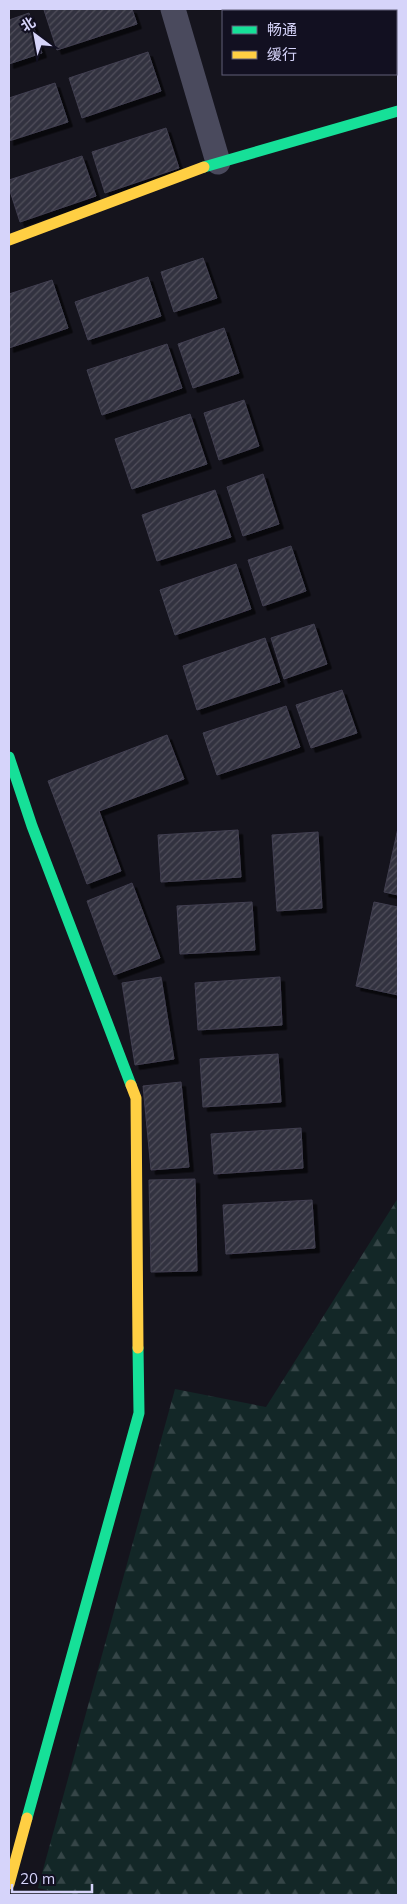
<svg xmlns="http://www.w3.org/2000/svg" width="407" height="1904" viewBox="0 0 407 1904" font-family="Mulish,'Noto Sans SC',sans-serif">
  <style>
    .forest { fill: url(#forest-firs) }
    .building { fill: url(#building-hatch); stroke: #413f50; filter: url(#shadow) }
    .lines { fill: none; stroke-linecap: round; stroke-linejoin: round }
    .street { stroke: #4a4a5d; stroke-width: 25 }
    .fast { stroke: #16e098; stroke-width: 11 }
    .slow { stroke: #ffcf43; stroke-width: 11 }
  </style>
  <defs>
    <pattern id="forest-firs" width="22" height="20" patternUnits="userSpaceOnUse" patternTransform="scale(1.25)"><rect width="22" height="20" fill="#132727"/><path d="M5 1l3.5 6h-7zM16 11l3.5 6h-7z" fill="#354547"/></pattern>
    <pattern id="building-hatch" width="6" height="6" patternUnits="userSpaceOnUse" patternTransform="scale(1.25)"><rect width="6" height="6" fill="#33323f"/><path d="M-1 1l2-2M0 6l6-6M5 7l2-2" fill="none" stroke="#504f5c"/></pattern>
    <filter id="shadow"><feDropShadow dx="4.5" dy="4.5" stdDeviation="0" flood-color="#0009"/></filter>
  </defs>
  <rect width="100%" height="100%" fill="#15141d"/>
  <polygon class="forest" points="398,1198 398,1895 67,1895 38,1888 175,1389 266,1407"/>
  <g class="building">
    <polygon points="47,9 132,9 137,24 57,50 44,10"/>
    <polygon points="29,13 42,53 9,64 9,20"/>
    <polygon points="148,52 161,91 82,118 69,78"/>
    <polygon points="55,83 68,122 9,141 9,98"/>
    <polygon points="166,128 179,168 105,193 92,152"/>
    <polygon points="82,156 96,196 20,222 9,188 9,180"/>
    <polygon points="203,258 217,298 174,312 161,272"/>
    <polygon points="148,277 161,316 88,340 75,302"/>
    <polygon points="52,280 68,328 9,348 9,294"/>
    <polygon points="224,328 239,373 193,388 178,344"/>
    <polygon points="167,344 182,388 102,415 87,370"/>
    <polygon points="244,400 259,446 219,460 204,413"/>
    <polygon points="190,414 207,464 132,489 115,439"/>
    <polygon points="263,474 279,524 243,536 227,487"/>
    <polygon points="215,490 231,537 157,561 142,515"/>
    <polygon points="291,546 306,591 263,606 248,560"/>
    <polygon points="236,564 251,609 175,635 160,590"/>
    <polygon points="314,624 327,664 284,679 271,638"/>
    <polygon points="265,638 280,682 197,710 183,666"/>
    <polygon points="342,690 357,733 311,748 296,705"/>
    <polygon points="286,706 300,747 217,775 203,733"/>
    <polygon points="167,735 184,779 99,811 121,871 87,884 48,781"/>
    <polygon points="398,828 398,895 384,892"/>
    <polygon points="238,830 241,877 161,882 158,835"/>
    <polygon points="318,832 322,908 277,911 272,835"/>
    <polygon points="132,883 160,958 114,975 87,901"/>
    <polygon points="252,902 255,950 180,954 177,906"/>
    <polygon points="374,902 398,907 398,995 356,986"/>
    <polygon points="161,977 174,1059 135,1065 122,983"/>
    <polygon points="280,977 282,1025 198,1030 195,983"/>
    <polygon points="278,1054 281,1102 203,1107 200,1059"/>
    <polygon points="181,1082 189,1167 151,1170 143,1086"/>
    <polygon points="301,1128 303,1168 214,1174 211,1134"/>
    <polygon points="195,1179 197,1271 151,1272 149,1180"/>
    <polygon points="312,1200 315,1248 226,1254 223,1205"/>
  </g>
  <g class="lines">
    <polyline class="street" points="173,9 218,162"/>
    <g class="fast">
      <polyline points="204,167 398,111"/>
      <polyline points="9,757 32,826 131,1085"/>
      <polyline points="27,1818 139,1413 138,1348"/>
    </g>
    <g class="slow">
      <polyline points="9,240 204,167"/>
      <polyline points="131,1085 136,1098 138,1348"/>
      <polyline points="9,1884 27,1818"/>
    </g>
  </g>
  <rect width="407" height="1904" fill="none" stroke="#d6d4fa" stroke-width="20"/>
  <rect x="222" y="10" width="175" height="65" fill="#121021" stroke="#605e78"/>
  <rect x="232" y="26" width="25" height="8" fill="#16e098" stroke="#605e78"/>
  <text x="267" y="35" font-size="15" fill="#d6d4fa">畅通</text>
  <rect x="232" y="51" width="25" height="8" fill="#ffcf43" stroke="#605e78"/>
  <text x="267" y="60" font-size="15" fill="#d6d4fa">缓行</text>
  <g transform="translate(35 35) rotate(328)" stroke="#121021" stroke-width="4" paint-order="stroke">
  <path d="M0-4L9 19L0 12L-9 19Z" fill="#d6d4fa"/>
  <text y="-8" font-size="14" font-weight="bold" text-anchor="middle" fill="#d6d4fa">北</text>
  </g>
  <path d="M12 1884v8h80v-8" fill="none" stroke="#d6d4fa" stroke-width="2.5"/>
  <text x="20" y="1884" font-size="15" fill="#d6d4fa" stroke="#121021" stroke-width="4" paint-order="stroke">20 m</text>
</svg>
